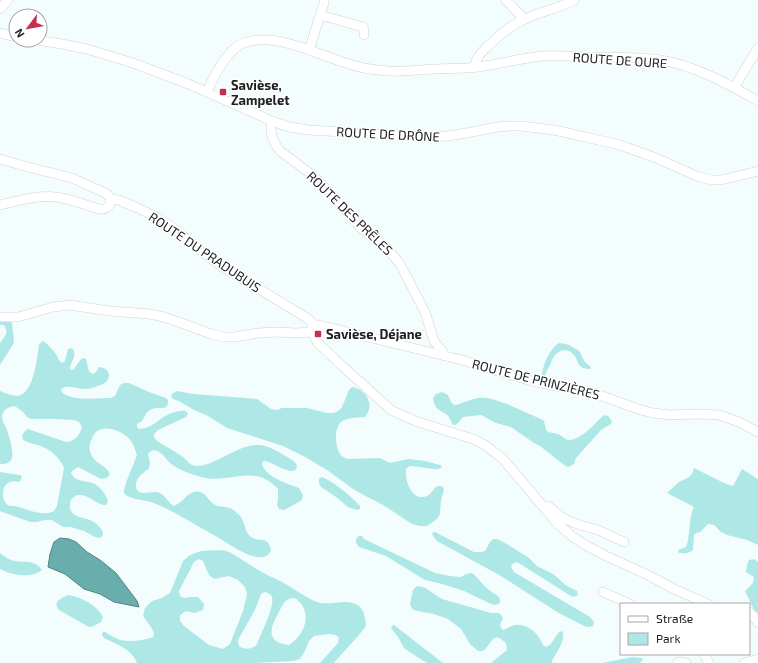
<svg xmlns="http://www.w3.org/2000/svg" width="758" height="663" viewBox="0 0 758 663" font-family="'Exo 2',sans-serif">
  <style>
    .green { fill: #ade7e6; fill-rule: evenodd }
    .water { fill: #69aead; stroke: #538484 }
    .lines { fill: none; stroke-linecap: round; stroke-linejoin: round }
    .minor-casing { stroke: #ccd4d4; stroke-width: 10 }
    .minor { stroke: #fff; stroke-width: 9 }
    .poi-dot { fill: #c2324e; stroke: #fff; stroke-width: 1.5 }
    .labels { text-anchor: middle; stroke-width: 3; stroke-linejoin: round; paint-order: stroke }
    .street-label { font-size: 13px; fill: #202323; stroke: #fff }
    .poi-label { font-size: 13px; font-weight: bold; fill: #202323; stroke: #fff; text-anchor: start }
  </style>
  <rect width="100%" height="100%" fill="#f4fdfd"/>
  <g class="green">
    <path d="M0 321H10L12 323 14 342 12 346 0 365C0 359 0 348 0 344 3 336 10 335 4 325H0Z"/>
    <path d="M43 341C48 344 52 349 56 354 58 358 58 360 62 363L65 361 68 349 72 348C78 355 71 361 70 368L71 370 74 369 81 359 84 358 86 359C88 365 87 372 93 374L96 372 99 367C107 367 113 375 106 382 103 384 98 386 95 387 92 388 88 389 85 389 77 389 67 384 61 389 62 392 62 393 64 394 75 401 98 398 111 398L115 396 120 385 124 383H129L149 392 166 398 168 400V403L167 406 164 408H156L152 409 147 412 142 421 137 424V427L139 429C150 429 158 420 167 415 173 412 180 410 186 411L188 414 186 417 158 430 154 434V437L157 441C165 446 175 451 183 457 186 459 188 463 192 465 205 470 226 454 238 450 244 447 252 445 259 445 268 445 279 452 287 457 291 459 301 465 295 470 290 475 271 461 264 461L262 463C264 477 289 484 299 488L303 495 302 500 288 508 284 510 279 509 277 505 278 499V489C254 462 228 485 201 477 190 474 179 470 170 463 166 459 163 454 159 452 155 449 151 450 148 454L150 463 149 468C147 470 144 472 142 474 135 480 132 492 144 493 149 493 155 491 160 493 166 496 168 503 174 506 182 503 186 494 194 492 205 489 207 500 214 504 217 507 221 506 226 507 232 508 237 512 241 517 245 523 245 532 250 536 259 544 267 534 271 550 271 551 268 555 268 555 254 565 223 539 210 533 192 523 171 509 151 502 145 500 125 499 124 492 123 488 135 461 137 455 135 450 134 445 131 441 124 431 104 423 95 433 94 434 92 438 92 439 89 443 89 449 91 454 94 463 106 465 110 474L107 478 101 479 78 467 71 472C74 482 83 480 92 483 99 485 107 495 108 502L106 505C96 505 89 494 79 495 76 495 73 497 71 500 70 502 70 503 70 506 70 519 87 517 94 522 98 525 101 528 103 532V535L100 538 95 537 84 531 71 527H63L52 520H45L36 522H30L0 511V472L20 475 22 476 21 480 19 482C16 481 13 481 10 482 2 484 1 498 6 503 8 506 11 506 15 506 27 509 42 517 54 511L57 506 64 468C60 458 51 450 41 446 35 444 28 443 23 440L22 435 25 431 28 429 66 442C74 442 80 435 82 427L79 422 74 420 54 419H31L27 417 23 412 15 406C6 407 0 412 3 422 4 424 6 427 7 430 9 436 15 454 11 460 9 464 4 464 0 464V391C5 393 13 396 18 396 34 393 37 358 39 345L41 342Z"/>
    <path d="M559 343C563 343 565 344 569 345 572 347 575 348 578 350 583 355 582 362 590 366L591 368 589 369C586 369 582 368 580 366 578 364 577 360 576 358 569 346 557 349 552 360 549 369 545 370 545 380L542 379C541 369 549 349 559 343Z"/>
    <path d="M352 387C367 390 375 405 365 417 356 418 346 417 340 423 334 430 335 446 340 454 342 457 345 458 348 459L380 458 390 463 408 459 425 461 440 465 442 466 441 468C434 471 420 466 410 466L406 469C405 479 410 497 422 497 434 497 433 482 443 487L444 490 441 500 440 514 437 519 427 526H420L412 524 383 505 356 491 327 470 305 457 283 446 227 428 208 416 194 410 179 401 173 399 171 396 173 393 177 391 193 394 246 398 257 399 271 409 277 410 282 408H307L327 413H334L338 411 342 407 349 390Z"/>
    <path d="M442 392 448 395 451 402 454 405C462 404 470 399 478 398 494 395 525 413 541 419L544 421 546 430 548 432C552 433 557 433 560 435 563 437 565 439 568 440 581 441 596 422 604 415L608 416 612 421 611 424 601 430 576 458 574 464 568 467 564 465 540 446 534 443 511 427 496 423 481 415 463 417 458 423 455 425H453C451 422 450 418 448 416 441 409 435 412 433 398L436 394Z"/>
    <path d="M694 468 724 483 733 486 742 469 758 479V545L747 540 727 535 721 532 714 525 708 524 700 532 696 533 694 535 693 550C689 553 685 554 679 553L678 550 686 547C691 534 688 519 694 507L667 493 679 482 689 477 692 474Z"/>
    <path d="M322 477C333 481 352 497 360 506V509L357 510 348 507 336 497 321 487 319 483V479Z"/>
    <polygon points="434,532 435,532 474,552 481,552 485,551 490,542 493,539 497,539 507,544 529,558 537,566 553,574 567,586 577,591 578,595 574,597 571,596 517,562 512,564 511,567 514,572 590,617 594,622 593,626 589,627 584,626 557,612 501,576 437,541 433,536 432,533"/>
    <path d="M359 536H362L364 539 435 573 450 576 461 577 466 574 472 573C479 578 483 586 489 590 494 594 497 594 500 599V603L495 605 491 604 464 591 442 584 425 580 386 556 359 547 356 543V539Z"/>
    <path d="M201 551C210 551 221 549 229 552 236 555 248 564 255 568 264 574 273 577 282 582 294 588 304 597 317 602 331 607 353 594 363 611 364 614 366 622 366 626 365 629 338 658 334 663H320L338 643 339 638 336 635 329 634 314 636 309 641 304 653 300 659 293 661 256 663H137C133 650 116 644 104 638L102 635 103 632H105C110 635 115 638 120 640 130 642 143 641 153 637L154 633 151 627 143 616 145 608 152 601 162 598 170 593 183 561 190 555ZM199 559 203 561 209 575 214 579 229 576 238 580 245 587 247 594 243 611 230 644 223 649 209 645 184 626 180 621V615L186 611 195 613 203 610 204 604 198 597H191L184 598 180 596 179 591 194 562ZM265 592C268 593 271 594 272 597 275 606 260 636 256 646 250 649 245 650 239 646L238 640 255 610 261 594ZM295 598C314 611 305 635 289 645 265 642 270 628 279 612 281 608 284 601 289 599 291 598 293 598 295 598Z"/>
    <path d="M0 553C4 556 9 560 15 561 27 563 34 559 42 570 32 579 11 575 0 569Z"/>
    <polygon points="754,559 758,562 758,612 755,612 745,591 753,583 754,577 746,572 747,565 749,560"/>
    <path d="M417 586C427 586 434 595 442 599L491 613H499L502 616 503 619C500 623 499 626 503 630 506 629 509 627 512 626 521 622 533 629 538 636 541 640 542 645 546 647L550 645 559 632 562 631C567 639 556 653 552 661V663H491L507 650 506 643C492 630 493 643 483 651H478L470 644 461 629 448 619 434 614 417 611 412 609 410 604 413 590Z"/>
    <path d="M68 595C81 597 97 605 103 617L101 622 94 626 89 627 59 610C52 602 61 598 68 595Z"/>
    <polygon points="394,625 439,660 443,663 427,663 408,651 404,648 398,637 391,628 392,626"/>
    <polygon points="633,657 641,658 643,659 640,663 602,663"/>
  </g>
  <polygon class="water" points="60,538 69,539 76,542 87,552 100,560 116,573 137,601 139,607 114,602 100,594 84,589 65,574 48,567 50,554 54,542"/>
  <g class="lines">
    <defs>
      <g id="minor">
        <polyline points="506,0 524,19"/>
        <polyline points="0,9 8,0"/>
        <polyline points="320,15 363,27 364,30 364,35"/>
        <polyline points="0,33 16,37"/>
        <polyline points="37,40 62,44 87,49 133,63 191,85 272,121 289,127 309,130 426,137 447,136 461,134 498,127 509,126 521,126 554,130 572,134 620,145 656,158 699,177 712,180 721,180 758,171"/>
        <polyline points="309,50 324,3 324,0"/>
        <path d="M475 67C475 58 481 53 487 47 498 36 511 25 525 19 541 11 558 9 574 0"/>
        <polyline points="734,88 758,48"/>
        <path d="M207 91C216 73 228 45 250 41 281 35 317 54 346 63 359 68 374 70 388 71 403 72 418 70 433 69 448 68 463 69 478 67 500 64 522 58 543 56 558 55 577 57 592 57 615 57 638 57 661 60 696 66 728 84 758 101"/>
        <path d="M272 121C269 131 273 142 280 151L311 174 332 195 361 228 386 247 400 264 425 312 434 341 443 352 444 356"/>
        <polyline points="0,159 28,167 72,178 105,193 109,196 111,199 118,200 138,208 160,219 176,230 200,250 220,265 239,277 307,318 312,323 314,335 317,342 340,364 391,410 415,421 473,439 485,445 502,458 557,523 573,537 587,546 606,556 648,575 674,589 708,604"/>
        <path d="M0 205C18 201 37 195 56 197 71 199 85 205 99 209 105 210 111 207 111 199"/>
        <polyline points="0,317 18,317 53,307 70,305 109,311 150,314 164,317 187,325 211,334 224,337 235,337 258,333 276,332 296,333 313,332"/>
        <polyline points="313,325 319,325 462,360 508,374 536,382 584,391 602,396 641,410 653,413 670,415 698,414 719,415 739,422 758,432"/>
        <polyline points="548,506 563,518 572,522 580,525 598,530 624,542"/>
        <polyline points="603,592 630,604"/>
        <polyline points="749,612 753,616 758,623"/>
        <polyline points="704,654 709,663"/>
        <polyline points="678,662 686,663"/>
        <polyline points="744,663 758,659"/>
      </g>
    </defs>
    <use href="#minor" class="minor-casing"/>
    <use href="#minor" class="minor"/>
  </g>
  <g class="poi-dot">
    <rect x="219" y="88" width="8" height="8" rx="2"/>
    <rect x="314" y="330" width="8" height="8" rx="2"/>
  </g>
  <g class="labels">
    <g class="street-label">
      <text transform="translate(620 60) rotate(4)" y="5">ROUTE DE OURE</text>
      <text transform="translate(388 134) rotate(3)" y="5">ROUTE DE DRÔNE</text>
      <text transform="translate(350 213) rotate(44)" y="5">ROUTE DES PRÊLES</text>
      <text transform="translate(205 252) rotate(34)" y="5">ROUTE DU PRADUBUIS</text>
      <text transform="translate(536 379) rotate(14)" y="5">ROUTE DE PRINZIÈRES</text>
    </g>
    <g class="poi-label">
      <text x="231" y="90">Savièse,<tspan x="231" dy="15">Zampelet</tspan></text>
      <text x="326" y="339">Savièse, Déjane</text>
    </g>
  </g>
  <rect x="620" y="603" width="130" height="52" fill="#ffffff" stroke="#a6a7a7"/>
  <rect x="628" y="616" width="20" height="6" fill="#ffffff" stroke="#a6a7a7"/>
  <text x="656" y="623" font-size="12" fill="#202323">Straße</text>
  <rect x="628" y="633" width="20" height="12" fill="#ade7e6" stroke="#a6a7a7"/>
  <text x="656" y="643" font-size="12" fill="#202323">Park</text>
  <g transform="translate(28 28) rotate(238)"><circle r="19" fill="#ffffff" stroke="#a6a7a7"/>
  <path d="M0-3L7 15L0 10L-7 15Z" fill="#c2324e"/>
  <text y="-6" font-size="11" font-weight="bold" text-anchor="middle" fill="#202323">N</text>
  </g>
</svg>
